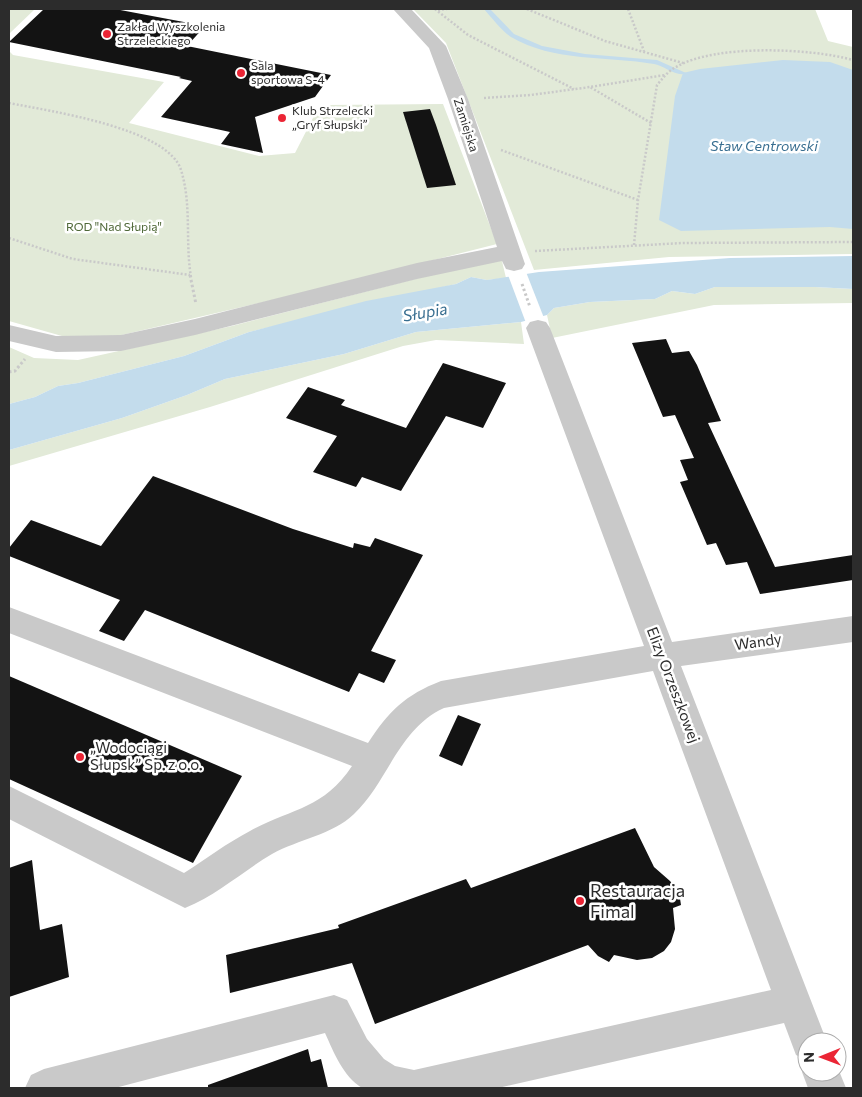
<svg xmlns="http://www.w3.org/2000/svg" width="862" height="1097" viewBox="0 0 862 1097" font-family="Commissioner,sans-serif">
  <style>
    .green { fill: #e2ead8 }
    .water { fill: #c3dcec }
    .pier { fill: #fff }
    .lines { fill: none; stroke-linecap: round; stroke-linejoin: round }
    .stream { fill: #c3dcec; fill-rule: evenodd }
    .building { fill: #131313 }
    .path-far1 { stroke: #c9c9c9; stroke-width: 2.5; stroke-dasharray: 2 2; stroke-linecap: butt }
    .path { stroke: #c9c9c9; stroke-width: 3; stroke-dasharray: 2.5 2.5; stroke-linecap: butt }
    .minor { fill: #c9c9c9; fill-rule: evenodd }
    .poi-dot { fill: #eb2535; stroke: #fff; stroke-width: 2 }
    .labels { text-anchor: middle; stroke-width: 5; stroke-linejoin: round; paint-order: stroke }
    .far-poi-label { font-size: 12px; fill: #2c2c2c; stroke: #fff; text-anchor: start }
    .far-street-label { font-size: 12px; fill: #2c2c2c; stroke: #fff }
    .far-park-label { font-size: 12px; fill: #4f6838; stroke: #fff }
    .far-water-label { font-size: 14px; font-style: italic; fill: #386e90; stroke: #fff }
    .street-label { font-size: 15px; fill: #2c2c2c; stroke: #fff }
    .poi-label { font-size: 15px; fill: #2c2c2c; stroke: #fff; text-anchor: start }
    .water-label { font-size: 16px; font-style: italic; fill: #386e90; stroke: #fff }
    .near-poi-label { font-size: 18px; fill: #2c2c2c; stroke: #fff; text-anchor: start }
  </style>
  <rect width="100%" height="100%" fill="#fff"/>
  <g class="green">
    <polygon points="9,9 35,9 9,34"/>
    <polygon points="413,9 815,9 828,41 853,47 853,254 669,257 534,270 446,43"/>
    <polygon points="9,51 13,55 164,82 129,123 259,156 295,153 315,114 327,105 443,104 497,244 315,290 113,337 69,338 9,321"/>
    <polygon points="501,257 506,278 487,280 471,277 456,284 249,332 184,356 78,383 58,386 35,397 9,404 9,347 34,358 78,360 232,326"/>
    <polygon points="715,287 815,287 853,289 853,303 714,305 552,338 547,315 554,308 590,302 655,299 672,291 695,294"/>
    <polygon points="521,322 524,344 436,340 403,346 210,407 9,466 9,450 122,418 187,395 225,379 344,354 416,332"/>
  </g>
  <g class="water">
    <polygon points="783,60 830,62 853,70 853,229 830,227 681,231 659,220 675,96 683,73 700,69"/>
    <polygon points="853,256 853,289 815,287 715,287 695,294 672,291 655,299 590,302 554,308 547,315 521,322 416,332 344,354 225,379 187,395 122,418 9,450 9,404 35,397 58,386 78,383 184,356 249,332 366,301 456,284 471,277 487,280 539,272 730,258"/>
  </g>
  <polygon class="pier" points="526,272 544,318 526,323 508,275"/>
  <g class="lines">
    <path class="stream" d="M484 9H490L514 34 542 46 585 54 657 60 686 73C678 78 663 65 654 64 608 56 553 62 511 37 502 31 491 17 484 9Z"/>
  </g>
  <g class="building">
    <polygon points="44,9 115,9 205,26 187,46 331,75 315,97 255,117 263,153 221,144 230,132 161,117 192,81 179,78 181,77 9,42"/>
    <polygon points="430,109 436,125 456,185 427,188 403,112"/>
    <polygon points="666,339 672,353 689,351 697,365 721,421 708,423 775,567 853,555 853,580 760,594 747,562 726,565 716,543 707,545 680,482 688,480 680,460 694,458 675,415 663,417 632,343"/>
    <polygon points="443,363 506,383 483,428 446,416 401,491 362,477 356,487 313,472 337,436 286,418 308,387 345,400 341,405 406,428"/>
    <polygon points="153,476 293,529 353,548 354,543 370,547 375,538 423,555 371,651 396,660 384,683 359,673 349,692 145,610 124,641 99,631 120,600 9,556 9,548 31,520 101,546"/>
    <polygon points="9,676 242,776 193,863 9,779"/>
    <polygon points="458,715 481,724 462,766 439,756"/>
    <polygon points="635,828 654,867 670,881 679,892 681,905 673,908 675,929 671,942 664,951 652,958 637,960 614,955 609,962 598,956 588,945 375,1024 352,963 230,993 226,955 339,928 338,925 466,879 471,888"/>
    <polygon points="32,860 40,930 62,924 69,977 9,997 9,868"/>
    <polygon points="308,1049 311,1062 321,1059 328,1088 208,1088 208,1085"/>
  </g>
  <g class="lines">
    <g class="path-far1">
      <polyline points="435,9 468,35 574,89"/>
      <polyline points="527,9 605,41 683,63"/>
      <polyline points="628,9 644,51"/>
      <polyline points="438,10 447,9"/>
      <polyline points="484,98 531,95 590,87"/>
      <path d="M9 103C49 111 168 128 181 170 192 205 185 242 191 277"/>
      <polyline points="651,123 590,87 665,75"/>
      <polyline points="501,150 638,200"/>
      <polyline points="9,238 73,259 190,275"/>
      <path d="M634 245 638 200 657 85C663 78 668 71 676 67 715 44 810 48 853 60"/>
      <polyline points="535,251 683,243 853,242"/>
    </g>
    <g class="path">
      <polyline points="190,275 196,304"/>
      <polyline points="522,284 530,307"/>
      <polyline points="9,372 15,371 25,359"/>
    </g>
    <g class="minor">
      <polygon points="393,9 411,9 446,46 468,99 525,264 522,269 514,271 506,269 502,261 417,279 195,335 121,351 56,352 9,341 9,325 56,336 121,335 195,319 417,263 497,247 448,99 429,48"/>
      <path d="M538 320 546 322 550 328 672 642 853 616V642L681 666 827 1042H807V1060L796 1055 784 1023 498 1088H362C343 1076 334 1053 325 1033L115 1088H25L31 1075 44 1069 334 995 347 1000 367 1039 384 1059 395 1066 414 1070 771 990 653 671 444 708C398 729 388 782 354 814 332 835 299 839 272 854 243 871 217 895 185 908L9 819V786L184 873C206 859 227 843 250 831 291 808 323 810 352 766L9 633V607L368 743C389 711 405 695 441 681L644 646 526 328 530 322Z"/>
      <polygon points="807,1061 807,1072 837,1072 837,1066 846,1088 808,1088 802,1072"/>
    </g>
  </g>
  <g class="poi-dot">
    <circle cx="107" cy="34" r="5"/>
    <circle cx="241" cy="73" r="5"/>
    <circle cx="282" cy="118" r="5"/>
    <circle cx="80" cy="757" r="5"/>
    <circle cx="580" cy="901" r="5"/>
  </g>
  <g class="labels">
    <g class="far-poi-label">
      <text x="117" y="31">Zakład Wyszkolenia<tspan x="117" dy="14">Strzeleckiego</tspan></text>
      <text x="251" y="70">Sala<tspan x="251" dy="14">sportowa S-4</tspan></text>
      <text x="292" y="115">Klub Strzelecki<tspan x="292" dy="14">„Gryf Słupski”</tspan></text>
    </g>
    <g class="far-street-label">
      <text transform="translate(466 125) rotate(72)" y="4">Zamiejska</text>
    </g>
    <g class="far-park-label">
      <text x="114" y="231">ROD "Nad Słupią"</text>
    </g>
    <g class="far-water-label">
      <text x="764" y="151">Staw Centrowski</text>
    </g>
    <g class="street-label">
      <text transform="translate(758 642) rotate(-8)" y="5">Wandy</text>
      <text transform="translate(673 685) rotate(69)" y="5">Elizy Orzeszkowej</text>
    </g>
    <g class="poi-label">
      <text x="90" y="753">„Wodociągi<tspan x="90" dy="17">Słupsk” Sp. z o.o.</tspan></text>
    </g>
    <g class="water-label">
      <text transform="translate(425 312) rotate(-10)" y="6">Słupia</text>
    </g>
    <g class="near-poi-label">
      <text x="590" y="897">Restauracja<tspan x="590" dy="21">Fimal</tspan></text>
    </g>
  </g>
  <rect width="862" height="1097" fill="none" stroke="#2c2c2c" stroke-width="20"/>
  <g transform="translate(822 1057) rotate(269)"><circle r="24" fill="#ffffff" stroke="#ababab"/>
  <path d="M0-4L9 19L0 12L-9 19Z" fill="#eb2535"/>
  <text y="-8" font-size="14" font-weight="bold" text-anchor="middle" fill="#2c2c2c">N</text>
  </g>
</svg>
